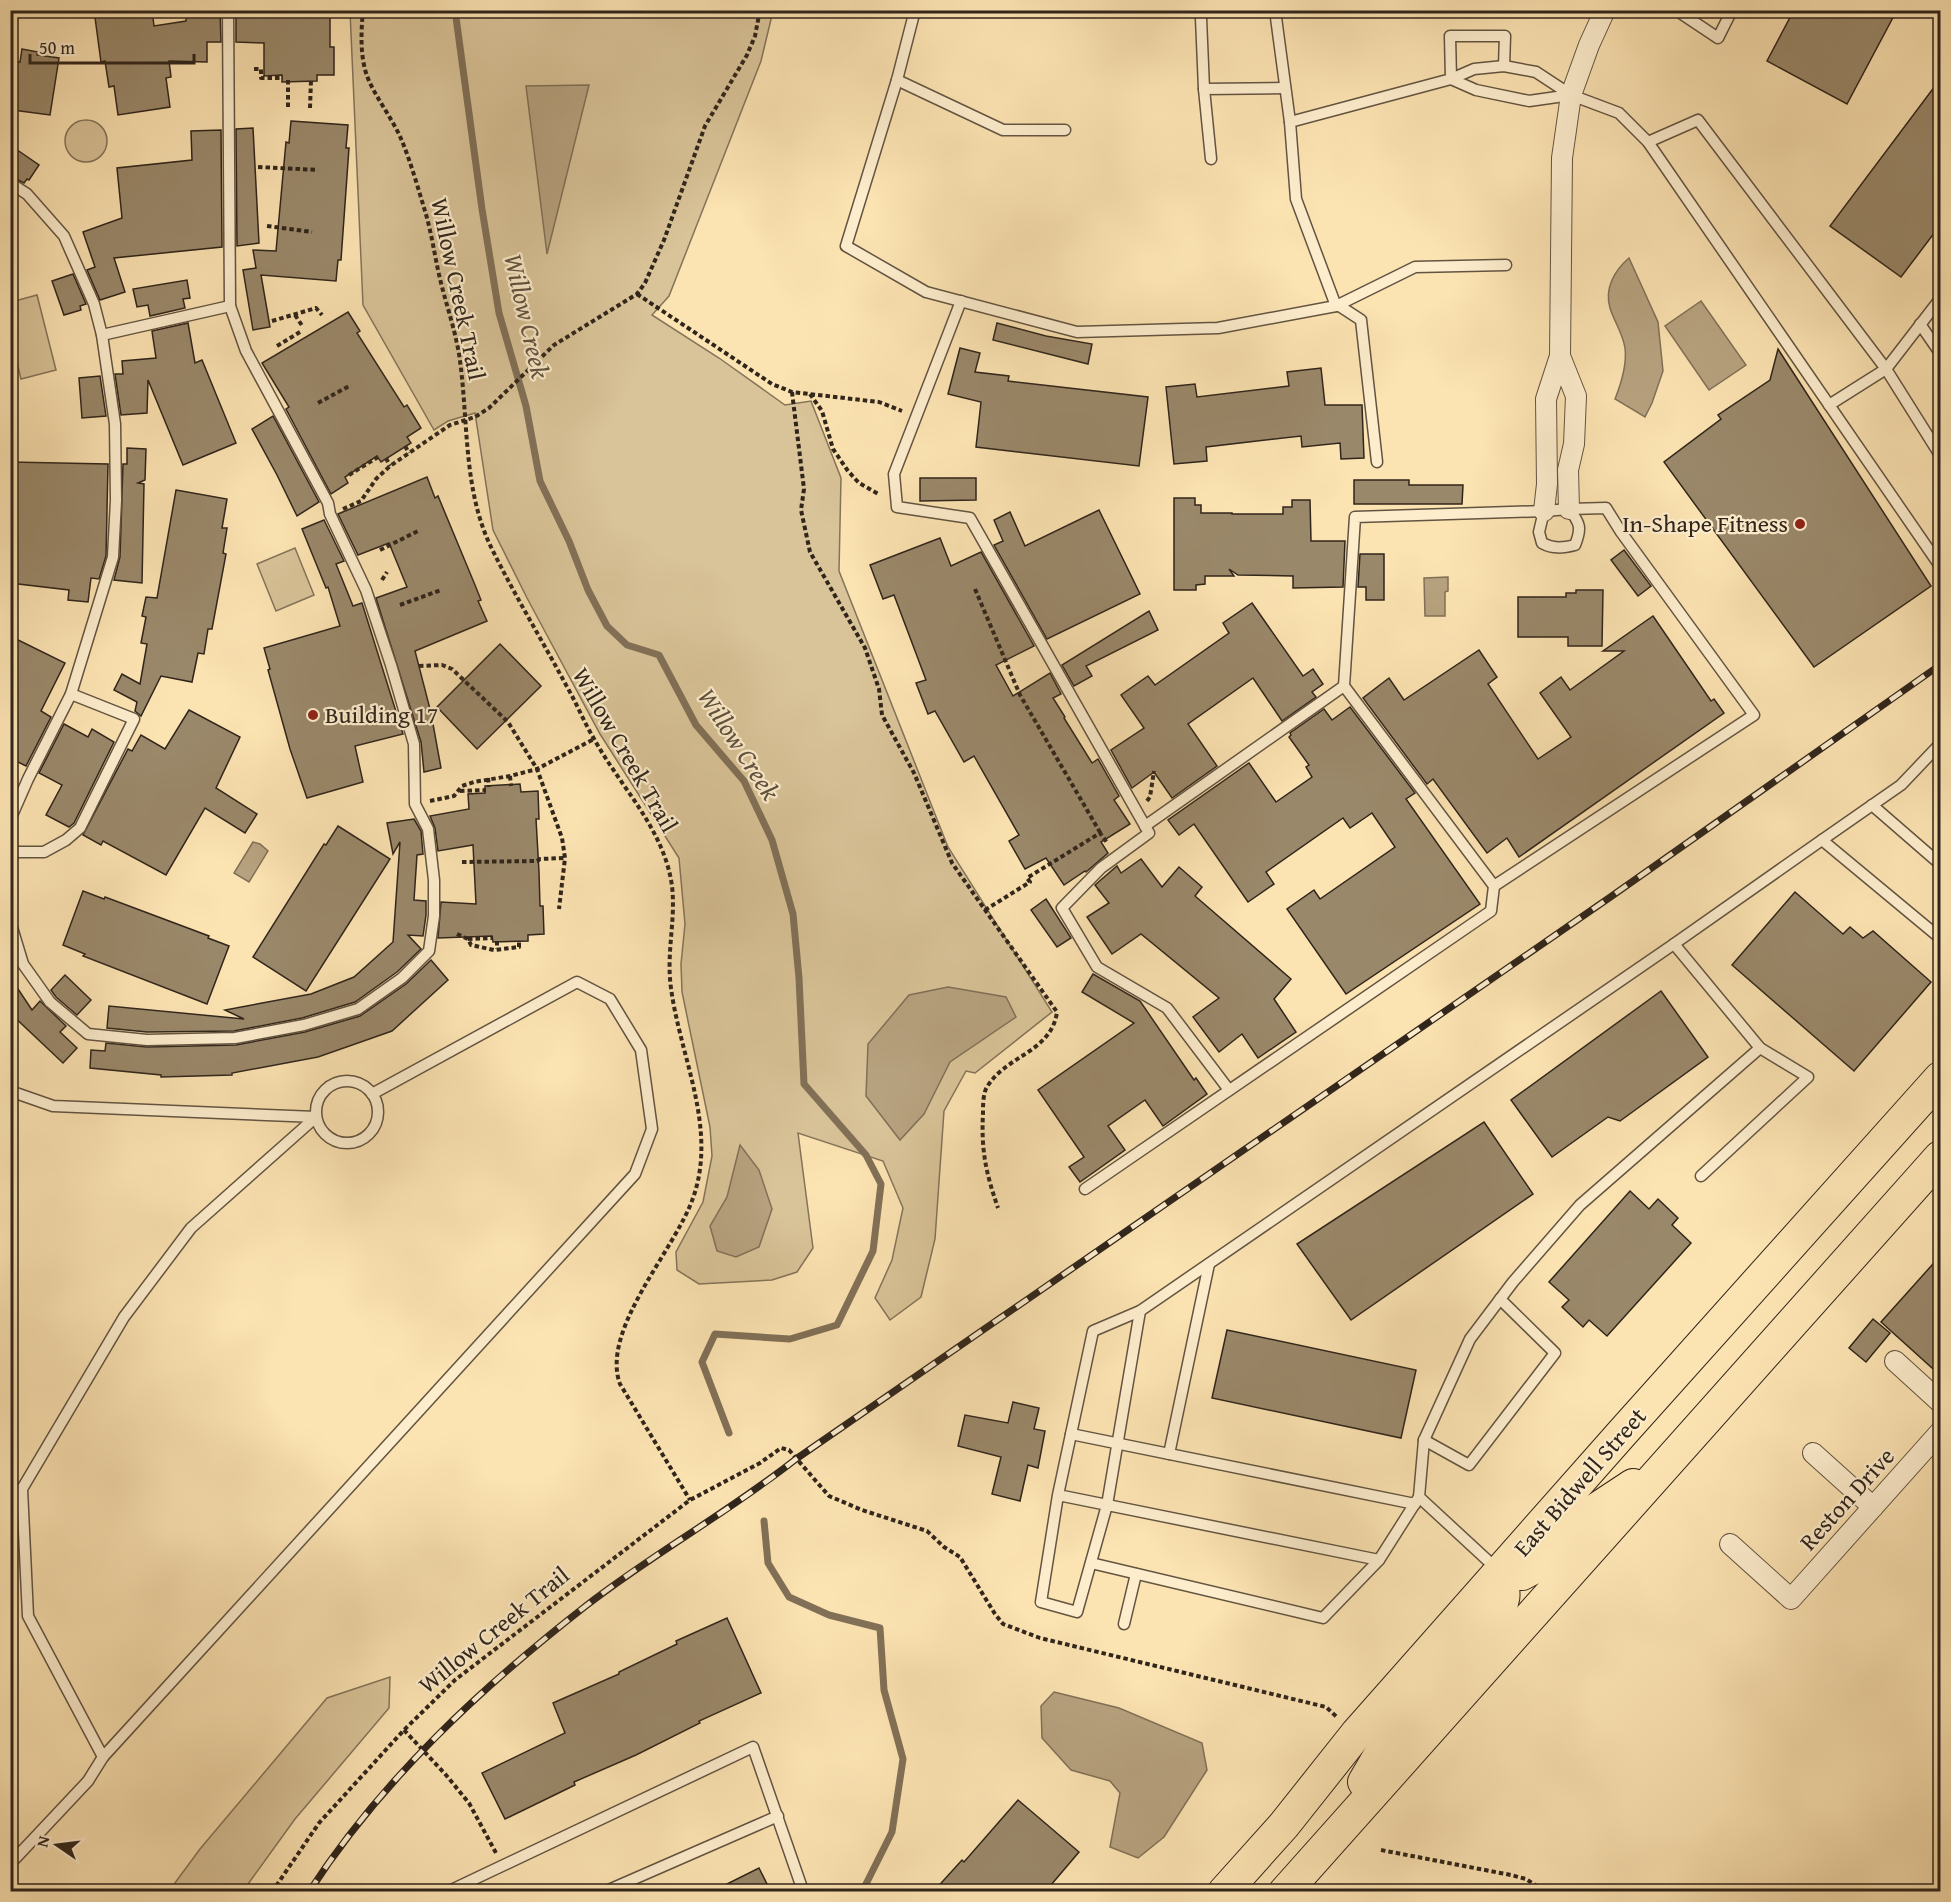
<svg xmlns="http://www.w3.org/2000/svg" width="1951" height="1902" viewBox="0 0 1951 1902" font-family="'Gentium Book Plus',serif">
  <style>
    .green { fill: #d9c398; stroke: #84745a; stroke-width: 1.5 }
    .water { fill: #b7a27f; stroke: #817057; stroke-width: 1.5 }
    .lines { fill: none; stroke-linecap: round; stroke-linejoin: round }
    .stream { stroke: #817057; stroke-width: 7 }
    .building { fill: #9a886a; stroke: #30251b; stroke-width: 1.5 }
    .service-casing { stroke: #635441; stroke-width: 13 }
    .minor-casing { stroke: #635441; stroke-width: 22 }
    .primary-casing { stroke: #30251b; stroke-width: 34 }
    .path { stroke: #30251b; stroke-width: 4; stroke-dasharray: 4.5 3; stroke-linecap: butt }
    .service { stroke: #fdedcd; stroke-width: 10 }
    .minor { stroke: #fdedcd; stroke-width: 20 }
    .primary { stroke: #fce3b2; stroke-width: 32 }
    .rail-casing { stroke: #30251b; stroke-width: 7 }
    .rail { stroke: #fdedcd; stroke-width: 4.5; stroke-dasharray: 14; stroke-linecap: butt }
    .poi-dot { fill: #8f2418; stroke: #fdedcd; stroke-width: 2 }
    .labels { text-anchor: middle; stroke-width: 4.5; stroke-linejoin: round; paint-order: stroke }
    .street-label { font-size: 24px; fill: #30251b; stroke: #fdedcd }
    .poi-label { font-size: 24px; fill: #30251b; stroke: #fdedcd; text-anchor: end }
    .water-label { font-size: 26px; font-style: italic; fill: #5f513e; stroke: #fdedcd }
  </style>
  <rect width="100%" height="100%" fill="#fce3b2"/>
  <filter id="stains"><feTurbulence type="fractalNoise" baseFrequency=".00333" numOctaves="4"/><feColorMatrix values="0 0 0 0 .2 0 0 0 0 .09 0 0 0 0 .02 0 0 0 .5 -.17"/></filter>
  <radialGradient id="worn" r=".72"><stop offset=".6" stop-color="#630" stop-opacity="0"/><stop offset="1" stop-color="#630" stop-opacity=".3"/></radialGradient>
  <g class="green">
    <polygon points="350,11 773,11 761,61 669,296 652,315 719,358 785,405 811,401 841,478 839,571 948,847 1052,1012 975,1073 966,1071 944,1111 935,1239 921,1297 890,1320 875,1298 892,1260 903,1208 883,1161 798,1133 813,1248 797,1272 772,1280 699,1284 677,1270 676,1252 703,1202 712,1156 710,1127 682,992 681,964 685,924 679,858 600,734 527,598 493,530 475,413 448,421 434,430 363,305"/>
    <circle cx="86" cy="141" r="21"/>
    <polygon points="37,295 56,370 21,379 11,338 11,302"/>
    <polygon points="295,548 314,595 276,611 257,564"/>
    <polygon points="390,1677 389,1708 295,1819 243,1891 169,1891 200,1849 327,1698"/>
  </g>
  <g class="water">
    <polygon points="589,85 547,254 526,86"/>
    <path d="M1629 258 1658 322 1663 371 1652 403 1645 417 1615 399C1621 384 1627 364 1625 348 1623 334 1614 321 1610 308 1604 288 1615 270 1629 258Z"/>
    <polygon points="1701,301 1746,365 1709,390 1665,326"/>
    <polygon points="1448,577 1448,591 1445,592 1445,616 1425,616 1424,578"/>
    <polygon points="253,842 260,844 268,851 249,882 234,873"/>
    <polygon points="948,987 1006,997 1016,1017 950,1062 924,1114 900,1140 866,1096 868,1044 909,995"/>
    <polygon points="740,1145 759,1170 772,1209 759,1247 736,1257 717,1251 710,1226 727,1197"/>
    <polygon points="1054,1692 1119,1708 1202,1743 1207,1770 1164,1837 1138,1858 1110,1847 1120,1793 1110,1781 1071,1770 1042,1738 1041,1706"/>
  </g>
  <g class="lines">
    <g class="stream">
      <polyline points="455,10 482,209 499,313 526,406 540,481 569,541 588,590 607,626 627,645 659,655 696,725 744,781 772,840 793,914 799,978 804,1084 866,1155 881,1184 873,1251 837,1325 790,1339 715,1334 702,1362 729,1433"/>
      <polyline points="764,1521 768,1563 789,1597 829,1615 880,1628 884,1690 903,1759 892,1832 862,1892"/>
    </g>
  </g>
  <g class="building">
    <polygon points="94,10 152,10 154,26 186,21 186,10 220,10 221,42 207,42 207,62 169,61 171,77 166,78 170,107 118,115 114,86 109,87 105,61 101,62"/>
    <polygon points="236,10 330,10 330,47 334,47 334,75 317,75 317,81 282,82 282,75 264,76 264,43 236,42"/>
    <polygon points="1794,10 1897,10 1847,104 1767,61"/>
    <polygon points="22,49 38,52 37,55 59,58 50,115 13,110 14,100 10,100 10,60 20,62"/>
    <polygon points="1941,78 1941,224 1901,277 1830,226"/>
    <polygon points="291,121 348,125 346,148 349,148 341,260 338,260 336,281 261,275 270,327 253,330 243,270 256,268 253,250 276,251 286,142 289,143"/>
    <polygon points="253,128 259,243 237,246 236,129"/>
    <polygon points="221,130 222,247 114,258 125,292 100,300 87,270 95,267 83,232 122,218 117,168 192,160 191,131"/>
    <polygon points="10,145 39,165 29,180 27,179 24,183 10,176"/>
    <polygon points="73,274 86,304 80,306 81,310 64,315 52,281"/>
    <polygon points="187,280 190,298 183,299 185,308 150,316 148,305 137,307 133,289"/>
    <polygon points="348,312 360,331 357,333 404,407 407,405 421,428 407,437 411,443 381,462 377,456 345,477 348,483 331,494 286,409 289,407 262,363"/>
    <polygon points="188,323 195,363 202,360 236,443 183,465 148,380 147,413 121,415 115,374 123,374 122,361 156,358 152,331"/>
    <polygon points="997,323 1046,336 1092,344 1088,364 993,340"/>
    <polygon points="960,348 980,353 975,372 1009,376 1008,381 1148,397 1139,466 976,447 981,402 948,394"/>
    <polygon points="1778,349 1931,586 1814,667 1664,462 1721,419 1718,415 1770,380"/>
    <polygon points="1321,368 1325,405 1362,405 1364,458 1341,459 1340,443 1302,447 1301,436 1206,447 1207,461 1174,464 1166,387 1195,384 1197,397 1289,386 1287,372"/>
    <polygon points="100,376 106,416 82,418 79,378"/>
    <polygon points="273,416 319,502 297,516 277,475 252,429"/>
    <polygon points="127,448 146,449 145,480 138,483 144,484 142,583 114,580 120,557 123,464 127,464"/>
    <polygon points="10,462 108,464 106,556 99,579 91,578 88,602 68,600 69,590 10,583"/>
    <polygon points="427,477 435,498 438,496 475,585 481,600 478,601 487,621 415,651 431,713 441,768 424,772 421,742 376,598 407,587 389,543 358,555 338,514"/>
    <polygon points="920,478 976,478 976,500 920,501"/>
    <polygon points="1354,480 1409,480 1409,485 1463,485 1462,504 1354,504"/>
    <polygon points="176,490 227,499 222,528 227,528 223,553 226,554 212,629 208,629 204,654 198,653 192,682 161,676 141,716 135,711 137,702 114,690 122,674 140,684 147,644 141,643 146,617 142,616 146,597 157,598"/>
    <polygon points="1174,498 1195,498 1195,505 1201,505 1201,513 1232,513 1232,514 1283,514 1283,507 1292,507 1292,500 1310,500 1311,541 1345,541 1343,587 1293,588 1293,576 1238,575 1229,569 1234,576 1205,576 1205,584 1196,585 1196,590 1174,590"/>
    <polygon points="1099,510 1140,594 1047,639 994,545 1003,541 994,520 1010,512 1025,546"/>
    <polygon points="324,520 344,561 336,564 353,606 362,603 403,734 355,746 363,782 307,798 290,749 268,670 270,669 264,648 340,626 328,587 326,588 302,529"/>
    <polygon points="940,538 951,566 981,552 1034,646 996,665 1013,696 1050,673 1061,694 1053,698 1065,717 1064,718 1092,763 1098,759 1119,796 1114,800 1130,824 1101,842 1108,853 1086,872 1085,871 1064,885 1046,858 1025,869 1009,841 1019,835 974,756 964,762 935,711 928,714 916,683 926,680 894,595 883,599 870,565"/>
    <polygon points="1624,550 1651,586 1638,596 1611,560"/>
    <polygon points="1360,554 1384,554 1384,600 1366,600 1366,587 1358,587"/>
    <polygon points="1576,590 1603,590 1602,646 1568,646 1568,637 1518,637 1518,597 1566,597 1566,593 1576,593"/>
    <polygon points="1252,603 1303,676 1313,669 1323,684 1312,692 1316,697 1282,721 1253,678 1188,724 1217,766 1172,798 1154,772 1132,788 1111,750 1144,728 1121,695 1148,676 1155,685 1229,633 1223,623"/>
    <polygon points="1149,611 1158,630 1086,666 1092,676 1074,686 1062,665"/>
    <polygon points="1653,616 1711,701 1714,699 1724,713 1519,857 1507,838 1487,853 1433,779 1427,784 1363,698 1389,678 1404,700 1479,650 1497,677 1488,684 1538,759 1571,737 1540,693 1561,677 1570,690 1624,651 1603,651"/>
    <polygon points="10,636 65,663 41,711 51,717 26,766 10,758"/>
    <polygon points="500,644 541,686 477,749 437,707"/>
    <polygon points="1350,707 1415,793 1406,799 1480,904 1346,994 1287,909 1314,890 1320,899 1395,847 1372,813 1350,828 1343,818 1266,872 1274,884 1248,902 1194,824 1179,835 1168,820 1249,763 1276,802 1312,777 1306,767 1309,765 1289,737 1291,735 1290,733 1324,709 1332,720"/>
    <polygon points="189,710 240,737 216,788 257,814 245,833 205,808 166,875 103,841 101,845 83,835 128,749 132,751 141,735 165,749"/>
    <polygon points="64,724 88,737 92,729 114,742 74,823 69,827 46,815 62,785 39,773"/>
    <polygon points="520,784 521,792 538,791 539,819 536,819 539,872 540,906 543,906 544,934 528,935 528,941 493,942 492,936 438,938 441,902 476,904 473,845 438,851 435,828 430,816 469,809 468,794 485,793 485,786"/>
    <polygon points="414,819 421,831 423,854 417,855 414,900 426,901 426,915 423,936 408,935 421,949 397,972 355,1002 302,1018 234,1031 147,1032 107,1028 109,1006 244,1019 225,1010 311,994 354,977 393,942 400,842 393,854 387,823"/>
    <polygon points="338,826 390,859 306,991 253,957 324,844 326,845"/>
    <polygon points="1141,859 1162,887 1179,867 1202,887 1195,896 1291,979 1274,999 1296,1032 1258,1058 1242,1034 1219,1052 1193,1017 1219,998 1141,934 1112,954 1087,917 1109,903 1095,885 1117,866 1121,873"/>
    <polygon points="83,891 104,899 105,897 209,936 208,938 229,946 207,1004 83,956 85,954 63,945"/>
    <polygon points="1795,892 1843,934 1850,927 1863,938 1873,931 1931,982 1854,1071 1732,965"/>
    <polygon points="1046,899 1071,938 1057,947 1031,910"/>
    <polygon points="431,960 448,980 392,1031 318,1057 232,1073 232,1075 161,1077 161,1075 90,1068 91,1050 105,1051 106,1043 147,1047 236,1045 305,1032 360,1016 406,984"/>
    <polygon points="1093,974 1140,1001 1194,1080 1196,1078 1207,1094 1163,1126 1145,1100 1108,1126 1125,1150 1080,1182 1069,1167 1084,1157 1038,1090 1134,1023 1082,992"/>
    <polygon points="65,975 91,1000 77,1015 56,997 51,990"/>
    <polygon points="10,977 32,1010 40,1001 66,1026 60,1032 77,1048 63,1063 10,1013"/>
    <polygon points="1661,991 1708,1057 1620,1121 1608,1117 1552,1157 1511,1100"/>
    <polygon points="1484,1122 1533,1194 1351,1320 1297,1244"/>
    <polygon points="1630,1191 1649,1209 1658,1199 1678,1218 1672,1225 1691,1243 1607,1336 1589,1320 1583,1327 1562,1307 1569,1300 1549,1282"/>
    <polygon points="1941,1255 1941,1376 1881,1322"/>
    <polygon points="1873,1319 1890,1333 1866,1362 1849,1348"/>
    <polygon points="1227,1330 1416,1370 1401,1438 1212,1398"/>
    <polygon points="1013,1402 1039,1408 1034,1429 1045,1431 1038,1468 1028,1465 1020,1501 992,1494 1001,1457 958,1446 965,1415 1008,1423"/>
    <polygon points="727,1618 761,1693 699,1721 700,1723 636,1755 574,1782 575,1785 505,1819 482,1773 565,1733 553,1703 619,1674 619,1672 677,1644 676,1641"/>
    <polygon points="1018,1800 1079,1852 1045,1892 933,1892 962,1860 964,1862"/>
    <polygon points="759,1868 771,1892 711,1892"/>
  </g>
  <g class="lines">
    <defs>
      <g id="service">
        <polyline points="915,10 897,80 846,246 926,292 1077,332 1218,328 1336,306 1296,199 1290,122"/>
        <polyline points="1275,10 1290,122 1451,79 1450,36 1505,36 1504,66"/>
        <polyline points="1676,10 1718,38 1732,10"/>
        <polyline points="1201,18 1204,89"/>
        <polyline points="897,80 1003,130 1065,130"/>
        <polyline points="1571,95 1529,101 1476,90 1451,79 1474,69 1504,66 1536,72 1571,95 1619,113 1648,142 1940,566"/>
        <polyline points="1648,142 1698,120 1886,369 1940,455"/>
        <polyline points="1211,159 1204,89 1285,88"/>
        <polyline points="10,183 27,194 64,236 94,304 102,335 115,424 116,500 113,557 71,694 28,779 10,820"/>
        <polyline points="961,301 894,474 897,507 970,518 1145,826 1149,833 1101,868 1062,908 1097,967 1167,1008 1229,1090"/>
        <polyline points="1338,305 1361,320 1377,462"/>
        <polyline points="1336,306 1415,267 1506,265"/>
        <polyline points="1920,324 1940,353"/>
        <polyline points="102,335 230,306"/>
        <polyline points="1829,405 1886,369 1940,299"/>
        <polyline points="1872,805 1940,864"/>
        <polyline points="1145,826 1344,686"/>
        <polyline points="1822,840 1901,785 1940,744"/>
        <polyline points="10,852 44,852 66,840 80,828 134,719 71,694"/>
        <path d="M1494 886 1754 715 1621 532 1606 508 1569 509C1580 523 1582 528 1575 545 1563 548 1553 549 1542 543L1539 532 1544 511"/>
        <polyline points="10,921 23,964 50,1002 88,1034 147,1040 235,1038 304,1025 358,1009 402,978 429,951 434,916 434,880 428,829 415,804 414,744 391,665 366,590 330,514 328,503 246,351 230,306 228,10"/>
        <polyline points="1674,944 1822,840 1940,938"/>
        <circle cx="347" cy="1112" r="31"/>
        <polyline points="10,1091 53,1106 316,1117 191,1228 124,1317 22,1489 28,1616 103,1757 635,1174 652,1129 641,1050 610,999 577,982 372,1094"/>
        <polyline points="1701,1176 1808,1077 1760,1048"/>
        <polyline points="1085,1189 1491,911 1494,886 1344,686 1355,517 1544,511 1569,509"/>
        <polyline points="1140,1311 1674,944 1760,1048 1580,1205 1513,1282 1470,1339 1424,1440 1419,1497"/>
        <polyline points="1071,1434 1415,1504"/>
        <polyline points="1424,1440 1469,1465 1555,1353 1500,1299"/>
        <polyline points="1169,1454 1209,1264"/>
        <polyline points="1058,1495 1093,1331 1140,1311 1107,1505 1077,1612 1041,1602 1058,1495 1379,1560 1419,1497 1498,1570"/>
        <polyline points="1091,1563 1323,1618 1379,1560"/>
        <polyline points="1124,1624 1136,1574"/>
        <polyline points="10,1864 88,1781 103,1757"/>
        <polyline points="447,1892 753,1747 802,1888 806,1892"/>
        <polyline points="604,1892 778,1816"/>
      </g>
      <g id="minor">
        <polyline points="1560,356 1576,396 1574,444 1568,470 1569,509"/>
        <polyline points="1544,511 1547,484 1546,399 1560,356 1562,158 1571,95 1589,45 1605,10"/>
        <polyline points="1895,1361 1940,1402"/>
        <polyline points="1813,1453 1873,1507"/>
        <polyline points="1730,1544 1791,1599 1940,1432"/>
      </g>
      <g id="primary">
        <path d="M1364 1782 1399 1722 1493 1620C1506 1600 1505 1595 1501 1573L1522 1574 1539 1565 1589 1514 1633 1485"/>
        <polyline points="1224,1892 1284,1825 1357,1733 1623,1432 1940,1078"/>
        <polyline points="1285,1892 1940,1157"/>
      </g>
    </defs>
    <use href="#service" class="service-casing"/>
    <use href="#minor" class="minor-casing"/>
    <use href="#primary" class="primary-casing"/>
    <g class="path">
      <path d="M363 10C361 32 360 56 367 76 375 97 393 119 402 141 411 163 418 188 425 211 432 234 435 259 441 283 447 307 455 330 459 354 469 419 462 489 492 549 515 596 542 640 566 685 576 702 583 720 593 737 620 787 664 828 672 886 676 920 666 953 671 988 680 1057 718 1128 693 1198 675 1250 600 1330 620 1384L690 1500"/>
      <polyline points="254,69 261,69 261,78 283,78"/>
      <polyline points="288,80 288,107"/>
      <polyline points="310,108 311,80"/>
      <polyline points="258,167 318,170"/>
      <polyline points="267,226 312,232"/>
      <polyline points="637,294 772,384 792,392 879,402 902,411"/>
      <polyline points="295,315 303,327"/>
      <polyline points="272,321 316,308 322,315"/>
      <polyline points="277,346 300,332"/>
      <path d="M792 392 804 489 801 510 810 552 865 648 879 689 882 715 914 773 952 863 1057 1012C1051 1053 1006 1055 987 1087 983 1093 983 1106 983 1113 981 1151 986 1173 998 1208"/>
      <polyline points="810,394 822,411 833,449 848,471 859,483 880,495"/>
      <polyline points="318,403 351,385"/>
      <polyline points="405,446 409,453"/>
      <polyline points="386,458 390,466"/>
      <polyline points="349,475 378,457"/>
      <polyline points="343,509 361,501 376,479 390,466 450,425 475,417 489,408 554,345 637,294 645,283 664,240 705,126 747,55 755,36 760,10"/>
      <polyline points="380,550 418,531"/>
      <polyline points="382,580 387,572"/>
      <polyline points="975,589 1020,695 1101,834"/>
      <polyline points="400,605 441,590"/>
      <polyline points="419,666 442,665 452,669 508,722 537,769 562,838 565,858 559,909"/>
      <polyline points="510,776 511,786"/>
      <polyline points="488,778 489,787"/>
      <polyline points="460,791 486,790"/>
      <polyline points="430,801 454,796 462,786 474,782 510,776 537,769 594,739"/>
      <polyline points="1147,801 1150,797 1154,771"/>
      <polyline points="462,862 537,861 540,859 565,858"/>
      <polyline points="985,910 1030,882 1027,878 1100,833 1108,844"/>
      <polyline points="457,934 468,939 471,945 494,950 519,947 519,940"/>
      <polyline points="468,939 493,938"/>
      <polyline points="497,941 497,949"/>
      <polyline points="404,1730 446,1775 469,1803 496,1853"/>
      <polyline points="1381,1850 1511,1875 1526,1879 1546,1892"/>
      <polyline points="272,1892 319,1823 404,1730 455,1680 690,1500 760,1463 781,1448 789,1450 829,1496 862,1510 927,1531 944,1547 960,1557 995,1614 1003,1624 1040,1638 1326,1707 1338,1718"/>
    </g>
    <use href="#service" class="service"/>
    <use href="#minor" class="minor"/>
    <use href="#primary" class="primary"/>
    <defs>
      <path id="rail" d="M309 1892C382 1779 482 1687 587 1605 654 1553 729 1512 796 1459L1609 898 1940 665"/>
    </defs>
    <use href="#rail" class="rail-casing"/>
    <use href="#rail" class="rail"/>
  </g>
  <g class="poi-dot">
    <circle cx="1800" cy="524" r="6"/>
    <circle cx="313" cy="715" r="6"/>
  </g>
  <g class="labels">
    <g class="street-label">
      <text transform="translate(458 289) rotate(78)" y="8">Willow Creek Trail</text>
      <text transform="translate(625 750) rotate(60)" y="8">Willow Creek Trail</text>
      <text transform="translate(1580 1482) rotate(-49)" y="8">East Bidwell Street</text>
      <text transform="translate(1847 1499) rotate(-48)" y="8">Reston Drive</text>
      <text transform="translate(494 1630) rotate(-39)" y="8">Willow Creek Trail</text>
    </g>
    <g class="poi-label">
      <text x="1788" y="532">In-Shape Fitness</text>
      <text x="325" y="723" text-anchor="start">Building 17</text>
    </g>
    <g class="water-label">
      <text transform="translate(527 316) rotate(77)" y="9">Willow Creek</text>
      <text transform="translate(739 744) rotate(57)" y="9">Willow Creek</text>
    </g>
  </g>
  <rect width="1951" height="1902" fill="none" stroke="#fce3b2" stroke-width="36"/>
  <rect x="12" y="12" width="1927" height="1878" fill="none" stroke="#30251b" stroke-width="3"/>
  <rect x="18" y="18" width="1915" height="1866" fill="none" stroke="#30251b" stroke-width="1.5"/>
  <g transform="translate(57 1845) rotate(284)" stroke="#fdedcd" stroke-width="4.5" paint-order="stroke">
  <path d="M0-4.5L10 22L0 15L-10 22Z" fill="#30251b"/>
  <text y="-9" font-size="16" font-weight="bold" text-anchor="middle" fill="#30251b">N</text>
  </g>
  <path d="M30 54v9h164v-9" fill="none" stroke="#30251b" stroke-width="3"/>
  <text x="39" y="54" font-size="18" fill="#30251b" stroke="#fdedcd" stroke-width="4.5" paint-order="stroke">50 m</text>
  <rect width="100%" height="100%" filter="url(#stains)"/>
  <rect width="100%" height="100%" fill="url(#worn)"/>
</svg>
